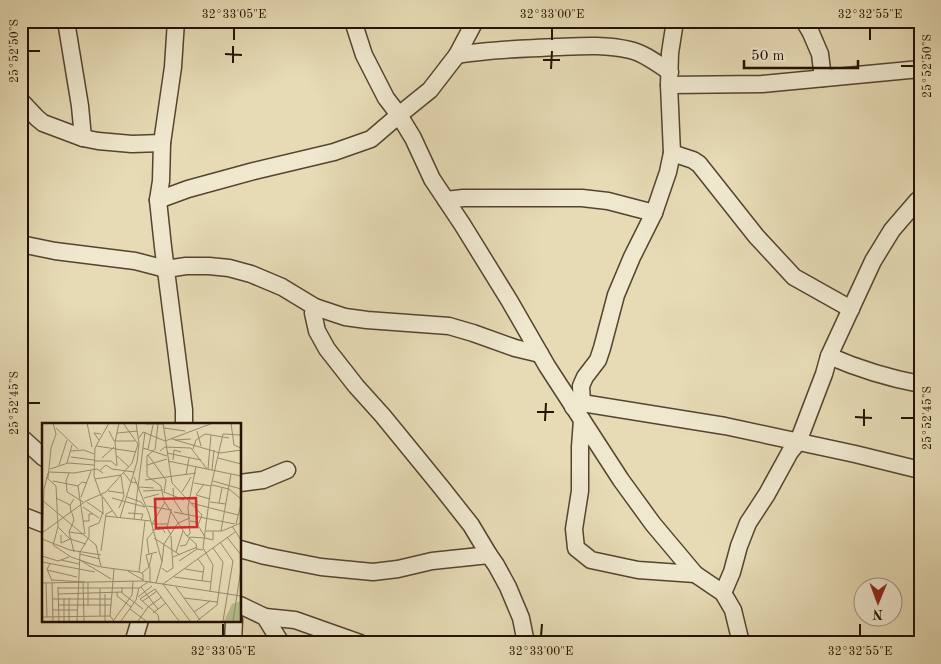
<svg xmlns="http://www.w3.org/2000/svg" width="941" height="664" viewBox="0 0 941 664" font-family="'Old Standard TT',serif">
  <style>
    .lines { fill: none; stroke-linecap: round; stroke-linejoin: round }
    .minor-casing { stroke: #55442e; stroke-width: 19 }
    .minor { stroke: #efe8cf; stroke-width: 16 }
    .ticks { fill: none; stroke: #251201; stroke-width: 2 }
    .inset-road { fill: none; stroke: #998b6d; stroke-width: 1 }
    .view { fill: #d62828; fill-opacity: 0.15; stroke: #d62828; stroke-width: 2.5 }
    .inset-edge { fill: none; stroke: #251201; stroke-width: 2.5 }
    .neatline { fill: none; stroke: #251201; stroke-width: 2 }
    .ticks-label { font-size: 12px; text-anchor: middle; fill: #251201 }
  </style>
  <rect width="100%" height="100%" fill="#e6dbb5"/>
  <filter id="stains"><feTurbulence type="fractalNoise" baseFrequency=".004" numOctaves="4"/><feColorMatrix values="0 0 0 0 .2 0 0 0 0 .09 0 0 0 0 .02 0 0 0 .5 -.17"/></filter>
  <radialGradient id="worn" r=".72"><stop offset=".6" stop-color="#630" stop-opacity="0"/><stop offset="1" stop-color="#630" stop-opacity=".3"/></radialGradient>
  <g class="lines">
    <defs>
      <g id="minor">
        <polyline points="66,21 80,106 83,138"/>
        <polyline points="176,21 173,67 162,143 161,181 158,200 163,247 184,410 184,424"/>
        <polyline points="353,21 364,55 386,98 399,115 413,138 432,179 462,224 509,300 547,366 621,480 653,524 695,574 723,593 733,610 741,643"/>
        <polyline points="804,21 811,33 820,54 823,78"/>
        <path d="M457 55C490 49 523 49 557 47 580 46 606 44 630 50 644 53 658 64 670 72"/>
        <polyline points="669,85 762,84 920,69"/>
        <polyline points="21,101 37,118 43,123 83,138 98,141 132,144 162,143"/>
        <polyline points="672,153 693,160 699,164 756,236 794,277 851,309"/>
        <polyline points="158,200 188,189 254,171 334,152 371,139 399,115 430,90 457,55 475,21"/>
        <polyline points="446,200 463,198 582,198 608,201 654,213"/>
        <polyline points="21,244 55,251 135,261 166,269 186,266 209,266 229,268 251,274 282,287 315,307 345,317 367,320 449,326 473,333 515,348 540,354"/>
        <polyline points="315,307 313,313 317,331 327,349 356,386 383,416 441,487 471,525 489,555 496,565 508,587 521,618 526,643"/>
        <path d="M829 356C859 369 888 378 920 384"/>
        <polyline points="582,403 581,386 585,377 598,360 602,348 616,295 632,257 654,213 668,172 672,153 669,85 670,53 675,21"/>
        <polyline points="573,407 582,403 725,426 855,454 920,470"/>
        <polyline points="582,420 580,447 580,491 574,529 576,548 591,560 638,570 695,574"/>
        <polyline points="21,437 44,458"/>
        <polyline points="240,483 263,480 287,470"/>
        <polyline points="21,515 44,524"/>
        <polyline points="240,549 265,556 321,567 373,572 398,569 432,561 489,555"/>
        <polyline points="723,593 732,572 739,546 748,523 767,494 790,452 798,442 824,374 829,356 873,261 892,230 917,201 920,199"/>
        <polyline points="240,605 265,617 281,643"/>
        <polyline points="265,617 295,620 360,643"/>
        <polyline points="133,643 140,620"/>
        <polyline points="233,643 234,620"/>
      </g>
    </defs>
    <use href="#minor" class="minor-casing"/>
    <use href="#minor" class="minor"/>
  </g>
  <path class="ticks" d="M234 40V28M552 40V28M870 40V28M28 51H40M225 54 242 55M543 60H560M233 63V46M901 66H914M551 69 552 51M28 403H40M537 412H554M855 417 872 418M901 418H914M545 421 546 403M864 426V409M223 636V624M541 636 542 624M860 636V624"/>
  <g transform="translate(42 423)">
    <rect width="199" height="199" fill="#e6dbb5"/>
    <path d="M199 178V198H182L190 181Z" fill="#b6c08d"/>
    <path class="inset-road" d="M45 0 50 24M81 0 96 21M121 0 130 60 160 92 156 102M189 0 192 22 199 25M104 1H121M14 5 36 26M122 5 143 8M67 8 72 18H93M155 8 159 23M75 10 96 8M97 15 101 9 123 18 171 0M130 16 178 30 199 27M57 17 52 10 59 11M133 17 149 16M54 23 94 29M101 25 125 33M149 25 165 46M106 26 111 2M151 26 154 17 163 11 187 15M112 27 105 33V53L119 63 122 78 144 112 154 121 155 126 161 127M113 27 116 1M29 28 42 27 52 31M118 28 123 24 149 25M125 30 159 37M106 32 124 57 122 70M75 33 87 44M29 34 52 37M60 35 72 24M176 35 199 41M131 37 132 27 139 29M52 38H69L75 43M126 38 199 53M25 40 30 22M17 42 25 17M75 42 73 19 77 0M105 42 125 36M8 46 26 40 52 42M166 46 169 12M58 47 64 42 70 46 92 49M170 47 172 27M7 49 32 50 55 46 61 50M27 50 24 58 25 69 41 79M82 50 89 59 95 60M144 52 147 35M4 54 14 63 16 104 28 116 44 121M92 54 107 91 120 139 114 160M6 55 9 25 14 11 11 0M53 56 79 52M103 57 154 50M11 58 36 63 40 59 45 60M171 58 199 66M152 60 169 63M162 61 154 72 168 76M170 62 187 66 199 76M36 63 43 111M97 64 112 65M131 65 132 77 141 91M66 68 81 70M101 68 121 67M122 69 142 77M140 69 149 54M59 73 52 53 53 25 67 0M39 74 49 48M61 74 75 94M85 74 99 79 103 84M14 75 28 82M70 75 103 84M102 75 117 71M0 77 54 122 59 144 97 149 101 151V158M45 79 62 91M168 79 184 81M149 80 196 92M177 80 180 65M105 83 130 87M41 84 57 95M77 85 82 73 79 53M132 89 193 101M29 90 28 82 32 76M30 90 32 97 27 109 32 129M86 90 101 91 99 97M63 93 109 98M78 95 95 39 97 21 94 0M92 96 103 9M41 98H47V91H51M148 98 154 99 163 114M110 101 123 79M110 101H126M194 101 199 81M190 103 199 117M16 104 11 122 29 134 58 144M110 107 121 106 123 110M164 108H180L199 100M179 108 189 51M27 109 42 111M0 110 44 78 64 69 90 40 96 21M19 112V120L28 116M129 112 125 105 129 87M145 113 148 111 146 84 154 43M185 114 199 132M112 115 138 132M163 115 171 117V108M0 116 28 127 59 132M178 119 191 138 181 198M138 123 144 122 148 114 163 115M0 125 2 66 6 50M59 128 64 91 70 88M134 129 141 108M38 131 58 136M107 131 105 116 111 109M0 133 16 138 27 134M131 134 155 124M156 136 162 144 160 158M19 137 37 141M38 137 69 156M137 138 155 126M0 139 53 149M120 139 122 121 136 100 148 95M8 141 5 146 10 158M107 144 104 132 115 129M120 145 125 149 131 145 129 113M72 146 68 193 72 198M143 146 161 149M5 147 35 154M86 148 101 157M97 149 103 98M100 150 107 144 110 131M132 154 169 159M10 157 43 159M41 159 42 198M46 159V182M0 160 101 158 199 173M4 160 5 194M10 160 11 198M108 160V144M16 164 17 198M80 164V170L101 186M99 164 116 186M134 164 158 197M16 165H97M58 165V193M168 168 171 142 161 125 169 63 181 11 199 12M75 169V173L89 184M16 171 80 169M96 174 110 163M22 175V198M27 175V198M142 175 175 179M10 176H69M98 176 113 166 137 198M98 176 116 192 117 198M101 178 115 168M16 182H69M88 186 104 198M10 187H35M152 189 168 178M111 190 124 180M0 194 68 193M35 198 38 129 47 114V104L57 100 61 89 60 72M63 198V171M71 198 90 172 91 158M79 198 94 177 97 165 106 159M96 198 106 184 120 174M148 198 121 161 193 109M155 198 175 182 181 139 171 125M191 198 199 146"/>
    <path class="view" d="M154 75 155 104 114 105 113 76Z"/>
    <rect width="199" height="199" class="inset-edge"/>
  </g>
  <rect width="941" height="664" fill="none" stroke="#e6dbb5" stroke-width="55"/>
  <g transform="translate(878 602) rotate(181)"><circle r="24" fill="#efe8cf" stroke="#9e927d"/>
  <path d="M0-4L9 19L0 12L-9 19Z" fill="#8f2418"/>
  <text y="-8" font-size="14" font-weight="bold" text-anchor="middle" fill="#251201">N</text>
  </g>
  <path d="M744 60v8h114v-8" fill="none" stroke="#251201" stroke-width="2.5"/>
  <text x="751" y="60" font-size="15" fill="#251201" stroke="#efe8cf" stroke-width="4" paint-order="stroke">50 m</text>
  <rect x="28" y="28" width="886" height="608" class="neatline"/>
  <g class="ticks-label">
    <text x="234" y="18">32°33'05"E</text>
    <text x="552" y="18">32°33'00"E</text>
    <text x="870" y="18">32°32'55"E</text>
    <text transform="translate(14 51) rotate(-90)" y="4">25°52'50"S</text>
    <text transform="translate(927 66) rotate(-90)" y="4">25°52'50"S</text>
    <text transform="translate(14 403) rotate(-90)" y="4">25°52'45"S</text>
    <text transform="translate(927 418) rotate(-90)" y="4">25°52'45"S</text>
    <text x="223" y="655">32°33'05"E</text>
    <text x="541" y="655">32°33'00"E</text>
    <text x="860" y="655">32°32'55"E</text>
  </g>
  <rect width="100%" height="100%" filter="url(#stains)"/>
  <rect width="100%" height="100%" fill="url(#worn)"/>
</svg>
